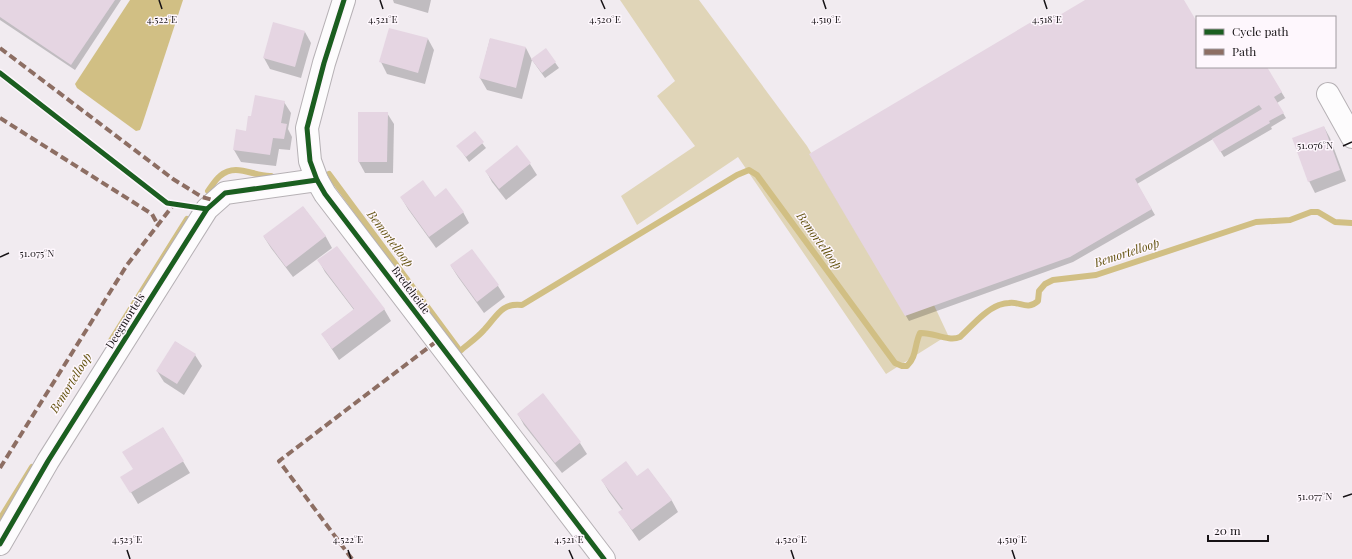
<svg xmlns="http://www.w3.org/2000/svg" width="1352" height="559" viewBox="0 0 1352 559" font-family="'Playfair Display',serif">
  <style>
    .green { fill: #e0d5b8 }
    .water { fill: #d1bf84 }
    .shadow { fill: #0003 }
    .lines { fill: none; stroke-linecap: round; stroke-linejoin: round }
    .stream { stroke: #d1bf84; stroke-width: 6 }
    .building { fill: #e5d5e2 }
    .street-casing { stroke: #b6b1b5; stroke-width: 24 }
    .street { stroke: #fdfcfd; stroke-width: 22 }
    .quiet { stroke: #8d6e63; stroke-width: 4; stroke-dasharray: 8 4; stroke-linecap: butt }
    .cycleway-casing { stroke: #fef7fd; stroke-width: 8 }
    .cycleway { stroke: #1b5e20; stroke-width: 5 }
    .ticks { fill: none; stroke: #161215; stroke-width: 1.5 }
    .labels { text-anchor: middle; stroke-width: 3; stroke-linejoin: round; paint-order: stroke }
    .street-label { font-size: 11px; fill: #161215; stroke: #fef7fd }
    .water-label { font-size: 12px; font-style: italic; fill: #645411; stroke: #fef7fd }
    .ticks-label { font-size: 10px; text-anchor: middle; fill: #161215; stroke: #fef7fd; stroke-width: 3; stroke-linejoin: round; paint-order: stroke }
  </style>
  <rect width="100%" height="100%" fill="#f1ebf0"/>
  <polygon class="green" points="620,0 699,0 807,146 906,313 933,303 948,335 886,374 738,157 637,225 621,196 695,146 657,96 675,81"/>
  <polygon class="water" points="130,0 183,0 142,125 140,130 136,131 77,88 75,84"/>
  <g class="shadow">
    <polygon points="0,0 121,0 75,70 0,20"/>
    <polygon points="393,0 431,0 428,13 394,3"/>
    <polygon points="1087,0 1183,0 1197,24 1197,67 1266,67 1285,98 1277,103 1286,118 1271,127 1272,129 1224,157 1213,139 1137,184 1155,215 1073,262 909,321 810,155 1042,26"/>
    <polygon points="305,32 311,43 301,78 270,69 264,58"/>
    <polygon points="428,39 434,50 425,84 387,74 381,62"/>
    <polygon points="490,39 526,48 532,60 546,50 559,68 545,78 532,60 522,99 487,90 480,78"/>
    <polygon points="284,102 291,113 288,129 292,137 290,150 279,149 276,166 241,162 234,150 237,130 247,132"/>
    <polygon points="387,113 394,124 393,173 365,173 359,162"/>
    <polygon points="1324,127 1330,138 1346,181 1315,193 1309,181"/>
    <polygon points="474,133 486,148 469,162 458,146"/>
    <polygon points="530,164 537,175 506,200 492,182 486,171"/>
    <polygon points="401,197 434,198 463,212 469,223 436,248 408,209"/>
    <polygon points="303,207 326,237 332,248 293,277 271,248 264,237"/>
    <polygon points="472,250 498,286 505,297 484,313 458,277 451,266"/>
    <polygon points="319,261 384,309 391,321 339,360 322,334 354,310 325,272"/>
    <polygon points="176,342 195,355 202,366 184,395 164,382 157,371"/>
    <polygon points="543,394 580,443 587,454 562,473 524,425 518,414"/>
    <polygon points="163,428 190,473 138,504 122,477 134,470"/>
    <polygon points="648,469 672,501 678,512 639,541 620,513 623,511 609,492 602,480 637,478"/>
  </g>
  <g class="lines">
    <g class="stream">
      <path d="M329 174 460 351C468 344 477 338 484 330 496 318 501 302 522 305L737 175 749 170 757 175 895 363 902 366H907C917 356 914 346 920 333 933 332 948 342 960 337 972 326 984 311 999 305 1002 304 1006 303 1009 303 1020 301 1027 311 1038 301L1039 291 1045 284 1053 280 1096 275 1256 222 1290 220 1311 212H1318L1335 222 1352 223"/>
      <path d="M208 191C212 186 215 180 220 176 236 162 254 177 271 176"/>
      <polyline points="110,342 187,219"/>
      <polyline points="0,519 32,467"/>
    </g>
  </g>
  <g class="building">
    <polygon points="0,0 115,0 71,65 0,17"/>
    <polygon points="1085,0 1184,0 1197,22 1197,67 1267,67 1282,92 1274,97 1284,113 1269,121 1270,123 1220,152 1212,139 1262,109 1259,105 1135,179 1152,209 1070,257 905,316 809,154 1038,18 1043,25"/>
    <polygon points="273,22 305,31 295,67 263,58"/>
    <polygon points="389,28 428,38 418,73 379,62"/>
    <polygon points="490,38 526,47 516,88 479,78"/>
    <polygon points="546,48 556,62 542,73 531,59"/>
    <polygon points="255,95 285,101 281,123 287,124 284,139 273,138 270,155 233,150 236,129 246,131 248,116 251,116"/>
    <polygon points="358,112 388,112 387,162 358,162"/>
    <polygon points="1324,126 1340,170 1308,182 1292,138"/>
    <polygon points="475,131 484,142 466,157 456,146"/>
    <polygon points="517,145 531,163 499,189 485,171"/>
    <polygon points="423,180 435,197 446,188 464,212 429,237 400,197"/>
    <polygon points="303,206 326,236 286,267 263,236"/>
    <polygon points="337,246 385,309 332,349 321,334 354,309 317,260"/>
    <polygon points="472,249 499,285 477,302 450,265"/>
    <polygon points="175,341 196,354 177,384 156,371"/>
    <polygon points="543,393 581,442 555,463 517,414"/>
    <polygon points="163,427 184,461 130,493 120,477 133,469 122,452"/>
    <polygon points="626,461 637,476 648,468 672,500 632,530 618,512 623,509 601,480"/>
  </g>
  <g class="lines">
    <defs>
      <g id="street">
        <polyline points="344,0 324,63 307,128 310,161 317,180 325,194 604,559"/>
        <polyline points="1328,94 1352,137"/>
        <polyline points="0,544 48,461 207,209 225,193 317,180"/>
      </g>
    </defs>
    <use href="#street" class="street-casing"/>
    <use href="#street" class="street"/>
    <g class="quiet">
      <polyline points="0,48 173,179 202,197 216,201"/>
      <polyline points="0,118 152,214 158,225"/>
      <polyline points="0,468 127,265 174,204"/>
      <polyline points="352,559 279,461 437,341"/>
    </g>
    <defs>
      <g id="cycleway">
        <polyline points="344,0 324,63 307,128 310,161 317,180 325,194 604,559"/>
        <polyline points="0,73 167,203 207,209"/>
        <polyline points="0,544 48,461 207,209 225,193 317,180"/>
      </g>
    </defs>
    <use href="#cycleway" class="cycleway-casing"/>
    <use href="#cycleway" class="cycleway"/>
  </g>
  <path class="ticks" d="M159 0 162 9M380 0 383 9M601 0 605 9M823 0 826 9M1044 0 1047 9M1343 146 1352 142M0 257 9 253M1343 497 1352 494M127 550 130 559M348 550 351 559M569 550 573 559M791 550 794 559M1012 550 1015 559"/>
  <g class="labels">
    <g class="street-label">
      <text transform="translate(411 290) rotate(53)" y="4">Bredeheide</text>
      <text transform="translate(125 321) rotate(-58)" y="4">Deegmortels</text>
    </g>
    <g class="water-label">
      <text transform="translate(390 239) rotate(53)" y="4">Bemortelloop</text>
      <text transform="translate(819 241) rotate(54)" y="4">Bemortelloop</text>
      <text transform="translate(1127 253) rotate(-18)" y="4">Bemortelloop</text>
      <text transform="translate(71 383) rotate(-58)" y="4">Bemortelloop</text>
    </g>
  </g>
  <g class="ticks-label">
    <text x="162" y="23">4.522°E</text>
    <text x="383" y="23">4.521°E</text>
    <text x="605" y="23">4.520°E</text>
    <text x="826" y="23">4.519°E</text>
    <text x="1047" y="23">4.518°E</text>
    <text x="1315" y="149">51.076°N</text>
    <text x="37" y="257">51.075°N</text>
    <text x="1315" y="500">51.077°N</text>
    <text x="127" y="543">4.523°E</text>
    <text x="348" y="543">4.522°E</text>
    <text x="569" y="543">4.521°E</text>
    <text x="791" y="543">4.520°E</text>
    <text x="1012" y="543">4.519°E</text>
  </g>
  <rect x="1196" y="16" width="140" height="52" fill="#fef7fd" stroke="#a19ba0"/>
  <rect x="1204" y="29" width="20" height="6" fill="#1b5e20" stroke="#a19ba0"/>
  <text x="1232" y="36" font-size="12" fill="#161215">Cycle path</text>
  <rect x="1204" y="49" width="20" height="6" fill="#8d6e63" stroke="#a19ba0"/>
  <text x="1232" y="56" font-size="12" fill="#161215">Path</text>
  <path d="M1208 535v6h60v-6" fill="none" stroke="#161215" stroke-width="2"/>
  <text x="1214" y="535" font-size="12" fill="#161215" stroke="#fef7fd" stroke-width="3" paint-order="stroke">20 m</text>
</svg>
